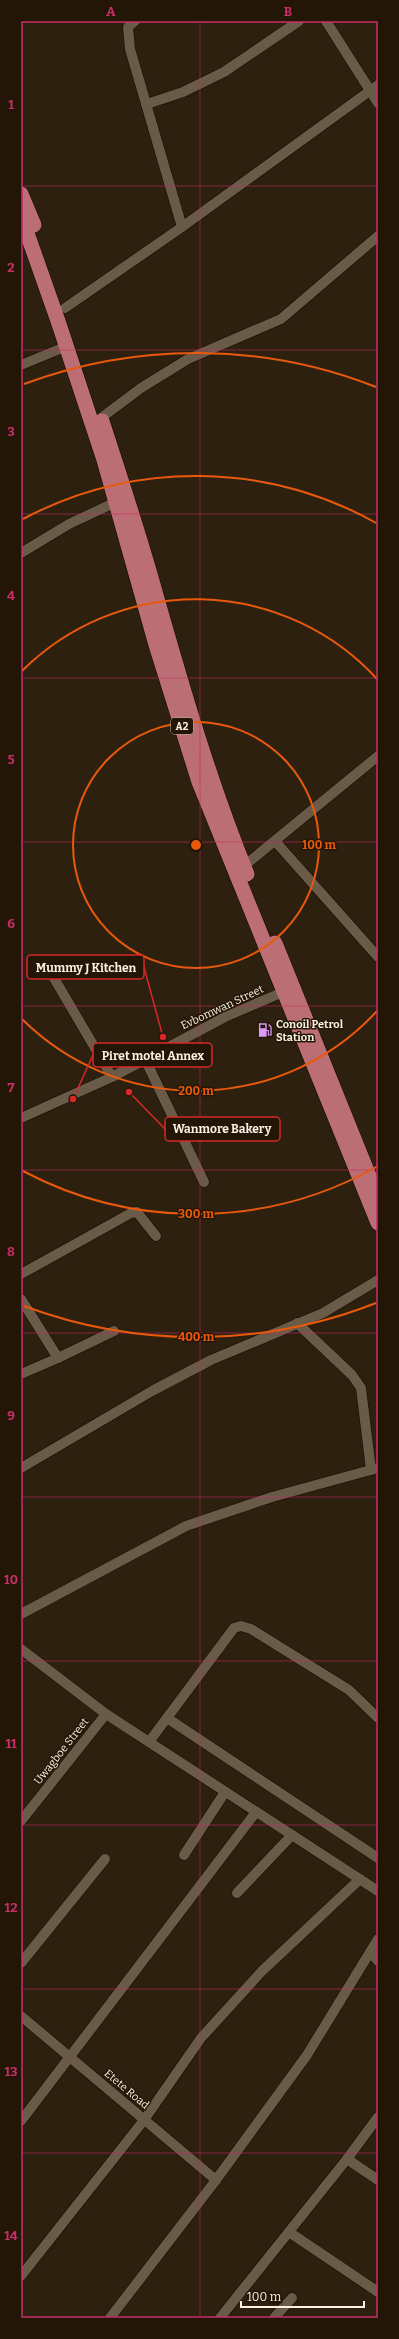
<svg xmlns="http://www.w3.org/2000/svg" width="399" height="2339" viewBox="0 0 399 2339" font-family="Bitter,serif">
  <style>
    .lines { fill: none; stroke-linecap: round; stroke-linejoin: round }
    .minor-casing { stroke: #160900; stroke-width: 11 }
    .highway-casing { stroke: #160900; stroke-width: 16 }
    .minor { stroke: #6a5a48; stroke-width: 10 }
    .highway { stroke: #bb6e74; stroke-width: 15 }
    .grid { fill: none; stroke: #c82e69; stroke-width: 1; stroke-opacity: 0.55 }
    .ring { fill: none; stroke: #e8590c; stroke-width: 2 }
    .labels { text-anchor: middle; stroke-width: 3; stroke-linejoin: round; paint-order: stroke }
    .shield { fill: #241606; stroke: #baafa2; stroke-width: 1 }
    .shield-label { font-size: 10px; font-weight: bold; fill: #faf0e5 }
    .street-label { font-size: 11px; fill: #faf0e5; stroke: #241606 }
    .poi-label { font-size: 11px; font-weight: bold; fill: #faf0e5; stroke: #241606; text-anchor: start }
    .centre { fill: #e8590c; stroke: #241606; stroke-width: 2 }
    .ring-label { font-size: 12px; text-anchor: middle; font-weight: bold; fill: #e8590c; stroke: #241606; stroke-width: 3; stroke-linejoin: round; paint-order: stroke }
    .leader { fill: none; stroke: #d62828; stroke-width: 1.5 }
    .callout-dot { fill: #d62828; stroke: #241606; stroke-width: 1.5 }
    .callout { fill: #241606; stroke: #d62828; stroke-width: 1.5 }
    .callout-label { font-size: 12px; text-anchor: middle; font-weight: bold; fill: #faf0e5 }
    .neatline { fill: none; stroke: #c82e69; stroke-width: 1.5 }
    .grid-label { font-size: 13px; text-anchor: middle; font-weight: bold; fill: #c82e69 }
  </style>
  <rect width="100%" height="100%" fill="#2e200f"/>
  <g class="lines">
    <defs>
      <g id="minor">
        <polyline points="135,21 128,27 130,49 182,227"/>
        <polyline points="326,21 378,103"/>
        <polyline points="147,104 183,92 224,72 299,21"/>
        <polyline points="65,308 182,227 378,85"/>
        <polyline points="21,365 67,346"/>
        <polyline points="101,418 141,388 188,359 281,319 378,236"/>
        <polyline points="21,553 69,524 116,502"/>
        <polyline points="275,841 378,957"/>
        <polyline points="244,866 378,756"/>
        <polyline points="44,961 112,1077"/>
        <polyline points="145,1059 204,1182"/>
        <polyline points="21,1118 112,1077 225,1017 283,992"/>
        <polyline points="21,1274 131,1213 137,1212 156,1236"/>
        <polyline points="21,1299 58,1358 21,1374"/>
        <polyline points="297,1323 352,1375 361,1388 371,1470"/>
        <polyline points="58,1358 114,1331"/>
        <polyline points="21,1468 152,1391 211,1360 323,1313 378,1280"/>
        <polyline points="21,1614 186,1526 272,1497 378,1468"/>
        <polyline points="21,1649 106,1714 378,1891"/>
        <polyline points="167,1718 378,1858"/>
        <polyline points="149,1742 234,1628 241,1626 251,1629 349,1690 378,1718"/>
        <polyline points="21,1821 106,1714"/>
        <polyline points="184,1855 225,1792"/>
        <polyline points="237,1893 292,1835"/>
        <polyline points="370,1952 378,1961"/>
        <polyline points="21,1963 105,1859"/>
        <polyline points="21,2016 216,2180"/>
        <polyline points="21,2121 256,1812"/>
        <polyline points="347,2159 378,2180"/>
        <polyline points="289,2232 378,2292"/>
        <polyline points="21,2276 144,2120 201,2038 262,1971 360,1879"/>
        <polyline points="110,2318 216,2180 307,2055 378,1939"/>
        <polyline points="220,2318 347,2159 378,2117"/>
        <polyline points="274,2318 292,2298"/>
      </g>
      <g id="highway">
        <polyline points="21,194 34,225"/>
        <polyline points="21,216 58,321 104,460 156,645 199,782 378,1223"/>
        <path d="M102 421C121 479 140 537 156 595 183 690 210 783 247 874"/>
        <polyline points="275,943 376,1193"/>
      </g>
    </defs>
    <use href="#minor" class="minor-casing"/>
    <use href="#highway" class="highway-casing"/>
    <use href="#minor" class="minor"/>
    <use href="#highway" class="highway"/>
  </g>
  <path class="grid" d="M200 21V2318M21 186H378M21 350H378M21 514H378M21 678H378M21 842H378M21 1006H378M21 1170H378M21 1333H378M21 1497H378M21 1661H378M21 1825H378M21 1989H378M21 2153H378"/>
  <g class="ring">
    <circle cx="196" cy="845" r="123"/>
    <path d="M377 1011A246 246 0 0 1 22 1019M22 671A246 246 0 0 1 377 679"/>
    <path d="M378 1166A369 369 0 0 1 23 1171M23 519A369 369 0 0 1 378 524"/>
    <path d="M376 1303A492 492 0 0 1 24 1306M24 384A492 492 0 0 1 376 387"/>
  </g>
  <defs>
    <symbol id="fuel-bare" viewBox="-9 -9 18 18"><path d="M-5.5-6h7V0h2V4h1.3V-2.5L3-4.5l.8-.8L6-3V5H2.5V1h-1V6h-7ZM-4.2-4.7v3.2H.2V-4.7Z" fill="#dc99f5" stroke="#241606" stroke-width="2.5" paint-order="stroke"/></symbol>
  </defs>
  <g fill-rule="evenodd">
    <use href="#fuel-bare" x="255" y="1020" width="20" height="20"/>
  </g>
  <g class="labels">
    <rect class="shield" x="171" y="718" width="22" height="16" rx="3"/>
    <g class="shield-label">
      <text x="182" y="730">A2</text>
    </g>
    <g class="street-label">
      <text transform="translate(222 1007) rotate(-25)" y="4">Evbomwan Street</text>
      <text transform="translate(61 1751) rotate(-52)" y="4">Uwagboe Street</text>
      <text transform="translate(127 2089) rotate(40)" y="4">Etete Road</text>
    </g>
    <g class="poi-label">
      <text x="276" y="1028">Conoil Petrol<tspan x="276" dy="13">Station</tspan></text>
    </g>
  </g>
  <circle cx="196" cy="845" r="6" class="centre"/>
  <g class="ring-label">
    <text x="319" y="849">100 m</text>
    <text x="196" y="1095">200 m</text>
    <text x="196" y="1218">300 m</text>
    <text x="196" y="1341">400 m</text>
  </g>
  <path class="leader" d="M163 1037L144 967M73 1099L93 1055M129 1092L165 1129"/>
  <g class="callout-dot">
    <circle cx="163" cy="1037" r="4"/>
    <circle cx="73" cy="1099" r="4"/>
    <circle cx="129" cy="1092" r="4"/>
  </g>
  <g class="callout">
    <rect x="27" y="955" width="117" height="24" rx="4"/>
    <rect x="93" y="1043" width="119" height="24" rx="4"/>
    <rect x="165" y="1117" width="115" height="24" rx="4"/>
  </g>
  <g class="callout-label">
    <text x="86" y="972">Mummy J Kitchen</text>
    <text x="153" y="1060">Piret motel Annex</text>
    <text x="222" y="1133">Wanmore Bakery</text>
  </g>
  <rect width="399" height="2339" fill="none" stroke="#241606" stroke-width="44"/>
  <path d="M241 2301v6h123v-6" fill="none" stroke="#faf0e5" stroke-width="2"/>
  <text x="247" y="2301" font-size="12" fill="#faf0e5" stroke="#241606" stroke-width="3" paint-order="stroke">100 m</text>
  <rect x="22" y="22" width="355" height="2295" class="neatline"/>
  <g class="grid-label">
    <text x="111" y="16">A</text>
    <text x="288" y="16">B</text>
    <text x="11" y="109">1</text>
    <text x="11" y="272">2</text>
    <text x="11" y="436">3</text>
    <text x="11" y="600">4</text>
    <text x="11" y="764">5</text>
    <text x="11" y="928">6</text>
    <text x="11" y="1092">7</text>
    <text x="11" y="1256">8</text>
    <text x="11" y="1420">9</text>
    <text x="11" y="1584">10</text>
    <text x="11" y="1748">11</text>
    <text x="11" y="1912">12</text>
    <text x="11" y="2076">13</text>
    <text x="11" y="2240">14</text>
  </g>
</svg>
